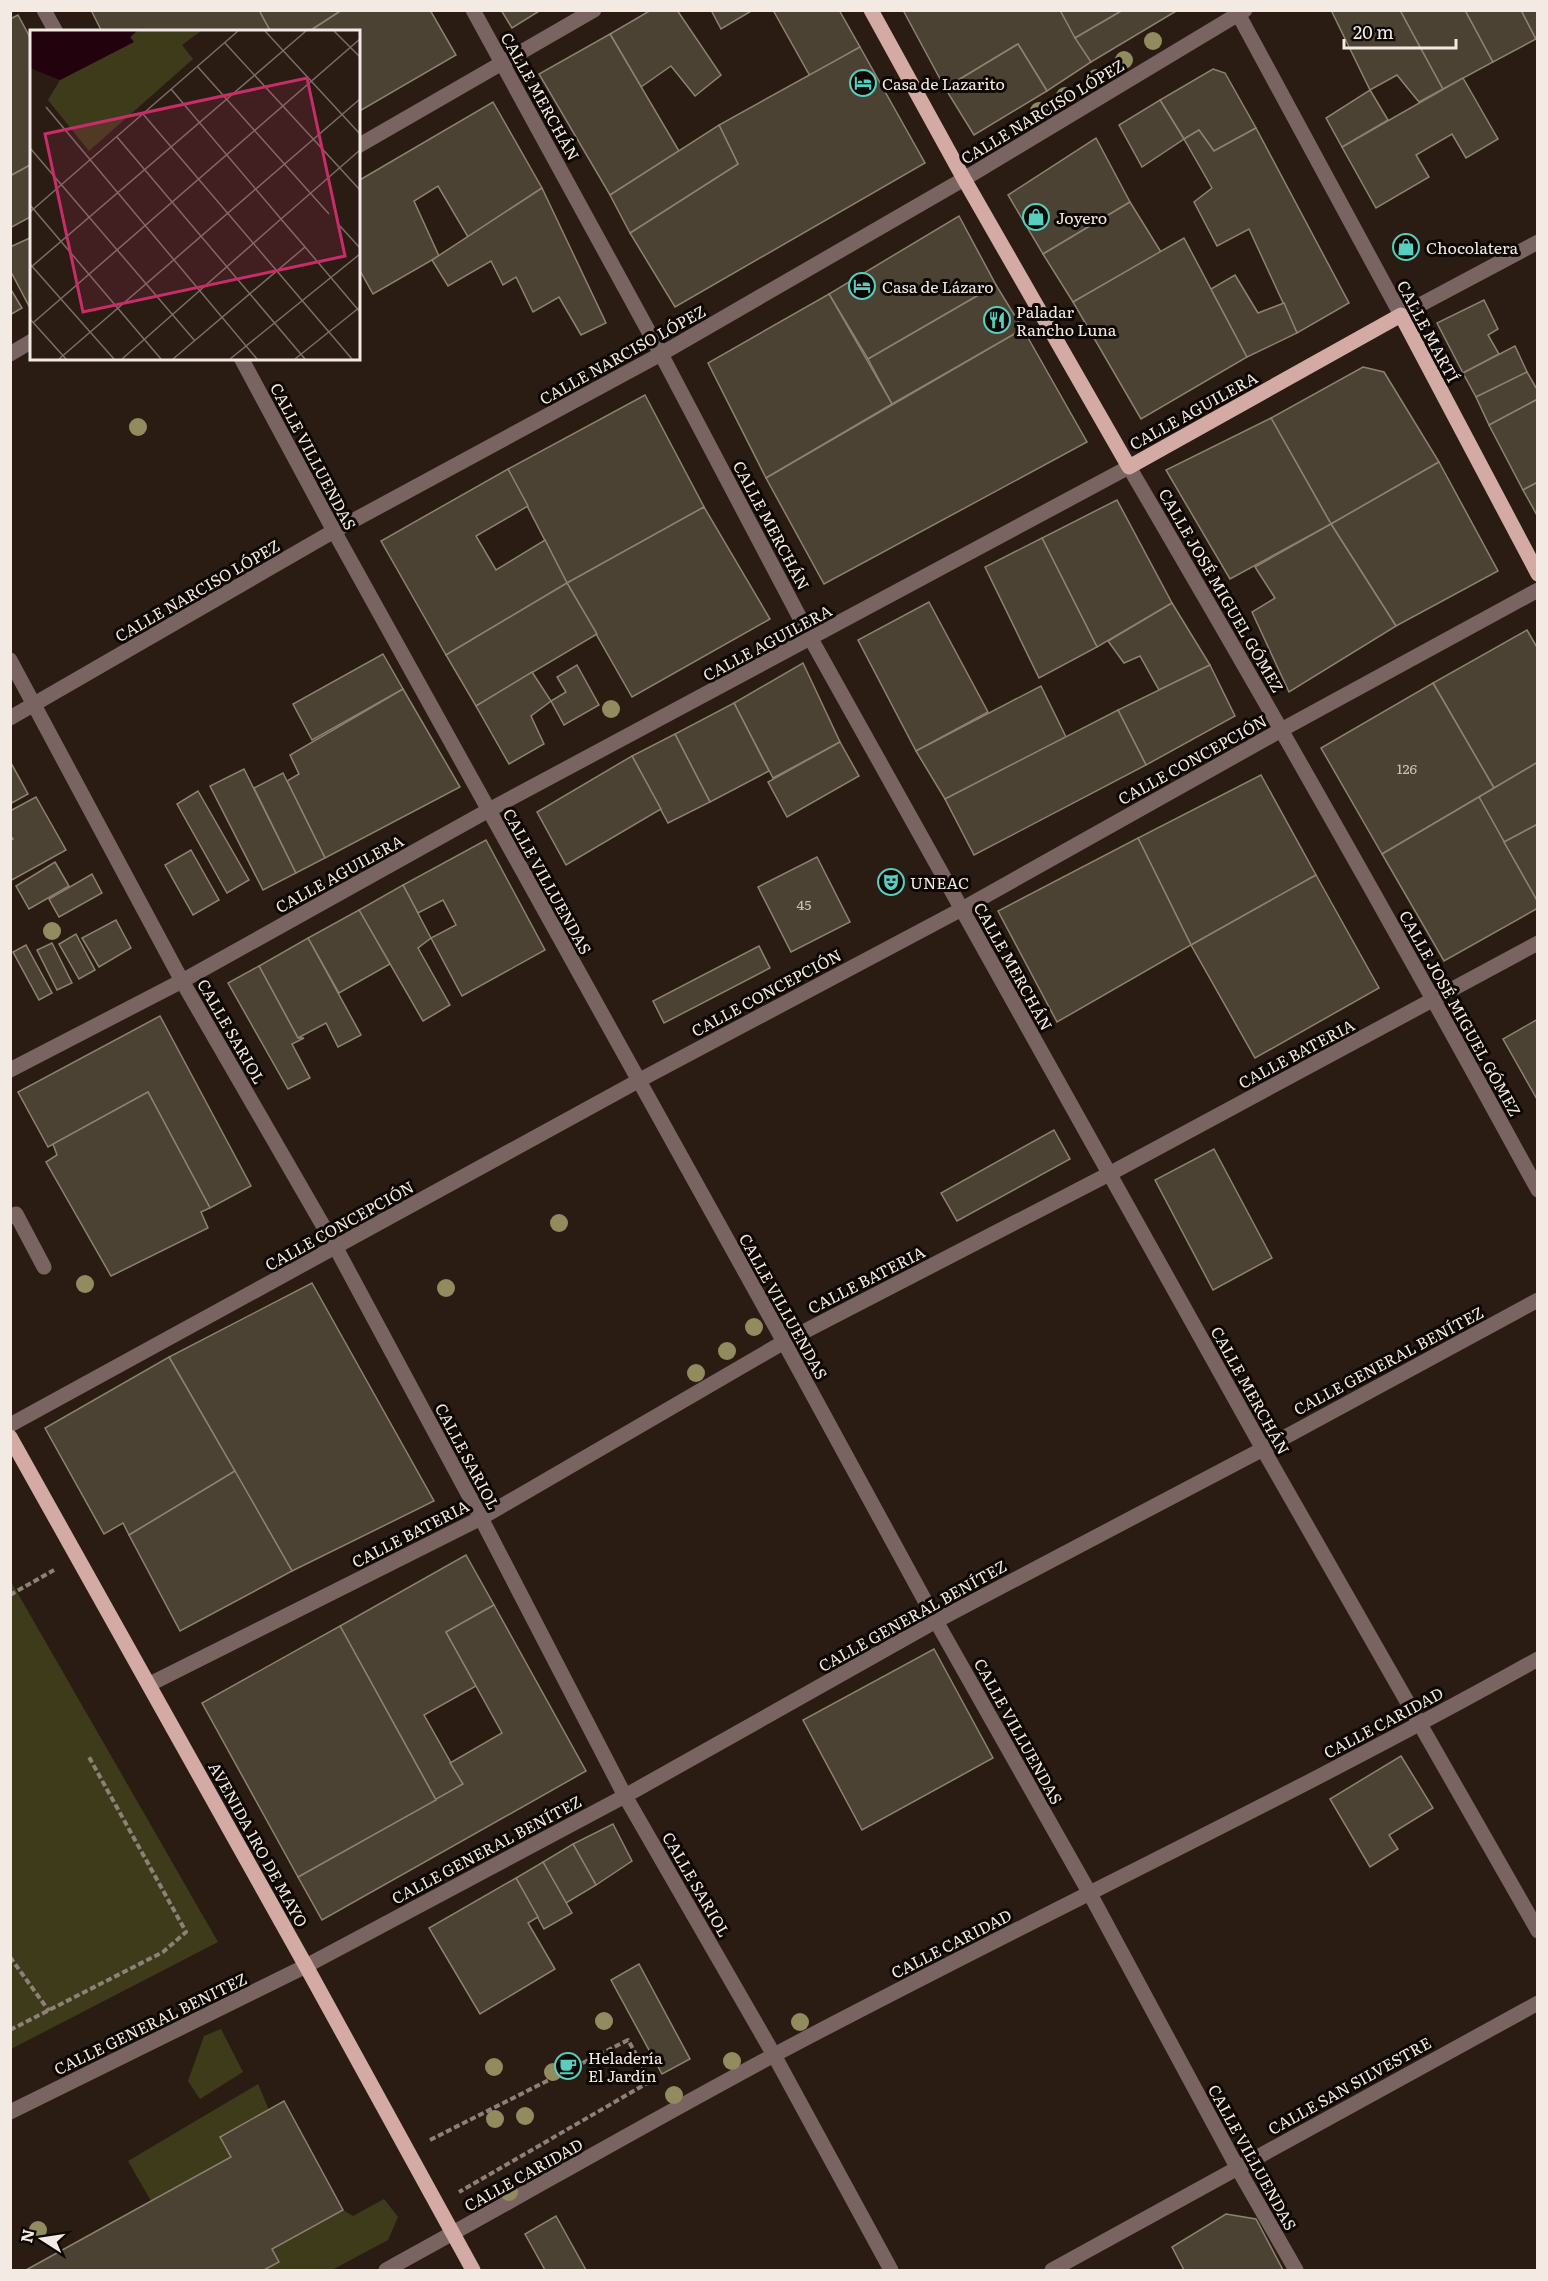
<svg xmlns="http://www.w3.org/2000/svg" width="1548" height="2281" viewBox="0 0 1548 2281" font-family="Literata,serif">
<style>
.green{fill:#3e3b1a}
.building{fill:#4b4233;stroke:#8d8271;stroke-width:1.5}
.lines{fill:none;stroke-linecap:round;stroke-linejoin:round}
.path{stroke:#8c8079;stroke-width:4;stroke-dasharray:6 3;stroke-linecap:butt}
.minor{stroke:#796462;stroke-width:15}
.major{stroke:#d4aaa4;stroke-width:15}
.tree{fill:#928b60}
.labels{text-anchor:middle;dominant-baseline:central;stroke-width:6;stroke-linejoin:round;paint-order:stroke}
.number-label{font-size:14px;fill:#cac0b8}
.poi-label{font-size:16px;fill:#f4eae4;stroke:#0e0805;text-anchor:start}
.street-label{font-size:16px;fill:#f4eae4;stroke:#0e0805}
.inset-road{fill:none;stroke:#7b6e67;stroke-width:1.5}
.view{fill:#c72d69;fill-opacity:0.15;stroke:#c72d69;stroke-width:3}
.inset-edge{fill:none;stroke:#f4eae4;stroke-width:3}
</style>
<rect width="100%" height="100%" fill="#2a1c13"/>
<g class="green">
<path d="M10 1580 218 1942 11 2049H10Z"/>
<path d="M221 2029 243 2072 200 2099 188 2081 204 2036Z"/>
<path d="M258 2084 269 2110 220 2137 231 2157 151 2201 128 2161Z"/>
<path d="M384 2199 398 2217 388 2240 332 2270H264L278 2262 272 2249 343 2210 353 2216Z"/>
</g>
<g class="building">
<path d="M91 10H259L271 32H102Z"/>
<path d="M259 10H342L308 32H271Z"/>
<path d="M342 10H430L456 55 358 112V32H308Z"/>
<path d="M501 10H541L512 28Z"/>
<path d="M651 10H677L721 75 695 96 671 66 641 87 610 34Z"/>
<path d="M711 10H753L721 29Z"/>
<path d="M773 10H839L860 47 810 76Z"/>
<path d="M903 10H1060L1091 62 1047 91 1018 44 945 88Z"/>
<path d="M1060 10H1123L1075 38Z"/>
<path d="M1123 10H1178L1091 62 1075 38Z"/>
<path d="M1331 10H1400L1443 89 1419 102 1397 75 1370 90Z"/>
<path d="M1400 10H1465L1493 62 1443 89Z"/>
<path d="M1465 10H1521L1536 39 1493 62Z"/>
<path d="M1521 10H1538V38L1536 39Z"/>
<path d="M18 15 32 41V164L10 176V19Z"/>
<path d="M610 34 679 151 610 195 539 74Z"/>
<path d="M1018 44 1047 91 974 135 945 88Z"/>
<path d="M860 47 925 163 675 307 630 233 738 164 719 125Z"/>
<path d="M1213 69 1225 73 1256 128 1214 151 1199 130 1184 139 1160 100Z"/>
<path d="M1463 78 1498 139 1466 158 1452 134 1416 155 1429 177 1376 208 1342 147Z"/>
<path d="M1370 90 1388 120 1342 147 1326 118Z"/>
<path d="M1160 100 1184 139 1142 167 1119 125Z"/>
<path d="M493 102 542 188 468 237 438 186 414 201 439 256 373 294 358 267V181Z"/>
<path d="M719 125 738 164 630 233 610 195Z"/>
<path d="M1256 128 1349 303 1297 333 1249 229 1217 246 1194 202 1212 188 1184 139 1199 130 1214 151Z"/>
<path d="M1096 138 1130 202 1043 254 1008 195Z"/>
<path d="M32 164V216L10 228V176Z"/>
<path d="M542 188 606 323 581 335 559 297 533 312 516 277 503 285 491 261 448 286 432 260Z"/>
<path d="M1130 202 1161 252 1073 302 1043 254Z"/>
<path d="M959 216 996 285 868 359 829 294Z"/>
<path d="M32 237V308H30L10 270V247Z"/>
<path d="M1184 238 1247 357 1141 419 1073 302Z"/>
<path d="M1235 275 1258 313 1284 303 1297 333 1247 357 1211 289Z"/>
<path d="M996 285 1023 329 892 404 868 359Z"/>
<path d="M10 288 22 308 10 315Z"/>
<path d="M829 294 892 404 766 478 708 363Z"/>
<path d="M1484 300 1498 329 1488 335 1499 354 1463 373 1437 323Z"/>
<path d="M1023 329 1087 442 824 584 766 478Z"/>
<path d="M1515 346 1527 372 1476 397 1463 373Z"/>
<path d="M1363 367 1384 372 1439 462 1331 524 1271 418Z"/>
<path d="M1527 372 1538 391V399L1489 425 1476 397Z"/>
<path d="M645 395 704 507 567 583 508 469Z"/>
<path d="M1538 399V482L1523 490 1489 425Z"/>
<path d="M1271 418 1331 524 1230 579 1166 470Z"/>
<path d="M1439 462 1498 571 1396 626 1331 524Z"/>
<path d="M508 469 528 506 476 536 496 570 545 540 567 583 446 655 381 541Z"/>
<path d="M1538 482V517L1523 490Z"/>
<path d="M1117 500 1172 603 1097 647 1042 538Z"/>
<path d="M704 507 770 619 632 697 567 583Z"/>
<path d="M1331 524 1396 626 1289 692 1252 612 1275 598 1255 567Z"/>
<path d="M1042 538 1097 647 1039 678 985 567Z"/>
<path d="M567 583 597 634 476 706 446 655Z"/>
<path d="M929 602 988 712 916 751 858 640Z"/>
<path d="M1172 603 1210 665 1159 690 1140 656 1124 663 1108 641Z"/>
<path d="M1527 630 1538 649V762L1494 788 1433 683Z"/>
<path d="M383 654 403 689 312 740 293 704Z"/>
<path d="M803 663 840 742 773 778 734 703Z"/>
<path d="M577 665 599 705 564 725 551 701 566 692 557 677Z"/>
<path d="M1210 665 1235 716 1146 765 1118 710Z"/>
<path d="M532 672 551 701 531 716 544 744 509 764 476 706Z"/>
<path d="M1433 683 1494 788 1382 854 1321 748Z"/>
<path d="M1041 686 1066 737 945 799 916 751Z"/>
<path d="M403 689 460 787 325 858 287 781 299 774 290 755Z"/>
<path d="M734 703 769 771 710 802 675 734Z"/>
<path d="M1118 710 1146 765 974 855 945 799Z"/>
<path d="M675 734 710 802 668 823 632 756Z"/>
<path d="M840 742 859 776 787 817 768 782Z"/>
<path d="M632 756 661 809 566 865 537 812Z"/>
<path d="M10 761 28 794 10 804Z"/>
<path d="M1538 762V824L1504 842 1479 797Z"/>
<path d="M244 769 296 873 263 890 210 786Z"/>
<path d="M283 773 325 858 296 873 254 788Z"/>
<path d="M1261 775 1316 875 1191 945 1138 838Z"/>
<path d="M198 791 249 880 227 893 177 804Z"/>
<path d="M36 797 66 850 10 881V841L13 839 10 835V811Z"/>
<path d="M1479 797 1538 902V908L1444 961 1382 854Z"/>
<path d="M1538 824V902L1504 842Z"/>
<path d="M1138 838 1191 945 1057 1022 998 911Z"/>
<path d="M486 840 545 950 462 996 431 938 456 925 443 900 418 913 403 885Z"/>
<path d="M191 850 219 900 193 915 165 865Z"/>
<path d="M817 857 850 922 791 952 758 887Z"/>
<path d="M55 862 69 886 29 909 16 886Z"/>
<path d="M92 874 102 893 59 917 49 899Z"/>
<path d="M1316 875 1379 988 1255 1058 1191 945Z"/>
<path d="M403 885 431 938 418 948 450 1005 423 1021 359 910Z"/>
<path d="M359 910 390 964 339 993 308 938Z"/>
<path d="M116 920 131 948 99 967 82 938Z"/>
<path d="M76 934 95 970 79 979 59 944Z"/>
<path d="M308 938 361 1035 338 1047 326 1023 298 1038 259 966Z"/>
<path d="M52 943 72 983 57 990 37 950Z"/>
<path d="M26 945 52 993 39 1000 13 952Z"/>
<path d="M759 946 770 968 664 1023 653 1001Z"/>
<path d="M259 966 298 1038H304L292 1044 310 1078 288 1089 228 983Z"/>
<path d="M160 1016 251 1186 210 1208 148 1092 48 1147 18 1092Z"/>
<path d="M1538 1019V1101L1503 1039Z"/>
<path d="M148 1092 210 1208 201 1212 208 1228 111 1276 46 1162 57 1155 53 1144Z"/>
<path d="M1054 1130 1070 1159 957 1221 941 1193Z"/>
<path d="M1214 1149 1272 1258 1213 1290 1155 1180Z"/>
<path d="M312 1283 434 1501 292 1571 169 1357Z"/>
<path d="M169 1357 235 1471 129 1535 123 1523 104 1534 45 1428Z"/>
<path d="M235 1471 292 1571 180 1631 129 1535Z"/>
<path d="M466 1555 494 1605 446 1632 476 1686 424 1715 463 1784 436 1800 340 1626Z"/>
<path d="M494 1605 586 1771 322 1920 298 1877 463 1784 450 1763 502 1733 446 1632Z"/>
<path d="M340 1626 436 1800 298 1877 202 1703Z"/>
<path d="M934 1649 993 1758 862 1830 803 1720Z"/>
<path d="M1401 1756 1433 1808 1389 1835 1398 1849 1370 1867 1330 1799Z"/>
<path d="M613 1824 632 1861 596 1885 573 1844Z"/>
<path d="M573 1844 596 1885 566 1903 543 1862Z"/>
<path d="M543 1862 572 1913 544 1929 516 1878Z"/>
<path d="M516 1878 538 1917 528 1923 555 1969 480 2014 429 1928Z"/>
<path d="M639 1964 690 2059 662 2074 611 1980Z"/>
<path d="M284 2101 343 2210 272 2249 279 2262 264 2270H26L231 2157 220 2137Z"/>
<path d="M1226 2214 1256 2219 1283 2270H1184L1172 2247Z"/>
<path d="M556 2216 586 2270H545L525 2234Z"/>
</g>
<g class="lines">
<g class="path">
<path d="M10 1595 54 1570"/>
<path d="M10 1957 49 2011"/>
<path d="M10 2030 163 1952 186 1932 89 1757"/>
<path d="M430 2140 628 2040 651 2081 459 2192"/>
</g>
<g class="minor">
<path d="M44 10 56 32"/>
<path d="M473 10 661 354 811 639 1263 1449 1538 1931"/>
<path d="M1236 10 1401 315 1538 242"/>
<path d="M358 146 594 10"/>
<path d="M10 354 32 341"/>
<path d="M241 358 334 531 784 1342 936 1621 1089 1892 1237 2167 1296 2270"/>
<path d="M10 660 182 981 336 1248 481 1518 625 1796 774 2055 891 2270"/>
<path d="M10 718 334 531 661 354 964 179 1245 10"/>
<path d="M10 1070 182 981 489 810 1129 467C1269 706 1405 946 1538 1190"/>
<path d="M10 1217 16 1214 44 1267"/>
<path d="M10 1425 638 1081 962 909 1283 729 1538 590"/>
<path d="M150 1684 481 1518 784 1342 1111 1173 1538 943"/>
<path d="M10 2112 306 1966 625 1796 936 1621 1263 1449 1538 1300"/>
<path d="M386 2270C516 2199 645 2124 776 2054 1028 1920 1288 1799 1538 1659"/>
<path d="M1052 2270 1538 2003"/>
</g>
<g class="major">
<path d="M871 10 964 179 1129 467 1401 315 1538 574"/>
<path d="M10 1437 306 1966 473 2270"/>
</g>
</g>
<g class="tree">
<circle cx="1153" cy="41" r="9"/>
<circle cx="1124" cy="60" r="9"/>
<circle cx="1096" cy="78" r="9"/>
<circle cx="1065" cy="96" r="9"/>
<circle cx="1039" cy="111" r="9"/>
<circle cx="138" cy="427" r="9"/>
<circle cx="611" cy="709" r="9"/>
<circle cx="52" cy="931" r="9"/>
<circle cx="559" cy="1223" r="9"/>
<circle cx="85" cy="1284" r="9"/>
<circle cx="446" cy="1288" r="9"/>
<circle cx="754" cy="1327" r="9"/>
<circle cx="727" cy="1351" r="9"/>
<circle cx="696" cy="1373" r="9"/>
<circle cx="604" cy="2021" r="9"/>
<circle cx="800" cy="2022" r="9"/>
<circle cx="732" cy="2061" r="9"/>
<circle cx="494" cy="2067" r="9"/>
<circle cx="553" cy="2072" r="9"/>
<circle cx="674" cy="2095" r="9"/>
<circle cx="525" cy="2116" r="9"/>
<circle cx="495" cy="2119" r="9"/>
<circle cx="509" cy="2192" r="9"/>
<circle cx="38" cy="2230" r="9"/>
</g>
<defs>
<symbol id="hotel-ring" viewBox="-11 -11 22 22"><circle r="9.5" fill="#0e0805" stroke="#58cebf" stroke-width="1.5"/><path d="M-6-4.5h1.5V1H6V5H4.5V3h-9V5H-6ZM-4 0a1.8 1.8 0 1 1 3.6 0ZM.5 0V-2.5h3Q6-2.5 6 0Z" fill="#58cebf"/></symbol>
<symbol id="shop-ring" viewBox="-11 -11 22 22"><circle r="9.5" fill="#0e0805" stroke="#58cebf" stroke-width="1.5"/><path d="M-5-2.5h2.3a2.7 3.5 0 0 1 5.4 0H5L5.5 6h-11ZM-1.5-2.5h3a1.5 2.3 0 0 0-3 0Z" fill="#58cebf"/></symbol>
<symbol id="restaurant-ring" viewBox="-11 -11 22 22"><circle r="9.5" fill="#0e0805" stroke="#58cebf" stroke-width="1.5"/><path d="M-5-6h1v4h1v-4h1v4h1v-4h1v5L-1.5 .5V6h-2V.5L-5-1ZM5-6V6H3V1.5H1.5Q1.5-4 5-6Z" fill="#58cebf"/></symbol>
<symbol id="theatre-ring" viewBox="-11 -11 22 22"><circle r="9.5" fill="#0e0805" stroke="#58cebf" stroke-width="1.5"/><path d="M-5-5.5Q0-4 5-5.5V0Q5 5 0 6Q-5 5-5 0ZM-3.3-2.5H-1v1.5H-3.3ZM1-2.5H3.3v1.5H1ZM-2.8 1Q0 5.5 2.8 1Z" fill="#58cebf"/></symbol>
<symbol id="cafe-ring" viewBox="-11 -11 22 22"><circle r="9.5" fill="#0e0805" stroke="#58cebf" stroke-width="1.5"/><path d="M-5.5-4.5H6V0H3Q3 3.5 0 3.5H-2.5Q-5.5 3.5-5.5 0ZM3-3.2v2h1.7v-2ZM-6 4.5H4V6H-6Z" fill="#58cebf"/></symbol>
</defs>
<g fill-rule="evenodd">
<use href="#hotel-ring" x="848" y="68" width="30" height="30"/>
<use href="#shop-ring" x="1021" y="202" width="30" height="30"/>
<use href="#shop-ring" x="1391" y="232" width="30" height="30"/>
<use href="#hotel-ring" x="847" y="271" width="30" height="30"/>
<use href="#restaurant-ring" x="982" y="305" width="30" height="30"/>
<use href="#theatre-ring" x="876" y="867" width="30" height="30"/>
<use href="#cafe-ring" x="553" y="2051" width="30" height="30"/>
</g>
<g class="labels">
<g class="number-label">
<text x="1407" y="768">126</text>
<text x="804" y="904">45</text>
</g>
<g class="poi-label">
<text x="882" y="83">Casa de Lazarito</text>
<text x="1056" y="217">Joyero</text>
<text x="1426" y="247">Chocolatera</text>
<text x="882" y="286">Casa de Lázaro</text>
<text x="1016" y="311">Paladar<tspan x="1016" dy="18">Rancho Luna</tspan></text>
<text x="910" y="882">UNEAC</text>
<text x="588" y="2057">Heladería<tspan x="588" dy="18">El Jardín</tspan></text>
</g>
<g class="street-label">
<text transform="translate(541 96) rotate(61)">CALLE MERCHÁN</text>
<text transform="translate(1042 111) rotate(-31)">CALLE NARCISO LÓPEZ</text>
<text transform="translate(1429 331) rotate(62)">CALLE MARTÍ</text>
<text transform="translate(622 354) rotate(-29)">CALLE NARCISO LÓPEZ</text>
<text transform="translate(1193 410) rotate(-29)">CALLE AGUILERA</text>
<text transform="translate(314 456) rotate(62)">CALLE VILLUENDAS</text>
<text transform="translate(772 525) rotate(62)">CALLE MERCHÁN</text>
<text transform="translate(197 590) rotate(-30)">CALLE NARCISO LÓPEZ</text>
<text transform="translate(1222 590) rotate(60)">CALLE JOSÉ MIGUEL GÓMEZ</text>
<text transform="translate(767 642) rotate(-28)">CALLE AGUILERA</text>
<text transform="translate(1192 759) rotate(-29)">CALLE CONCEPCIÓN</text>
<text transform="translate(339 873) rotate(-29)">CALLE AGUILERA</text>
<text transform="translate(548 881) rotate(61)">CALLE VILLUENDAS</text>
<text transform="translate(1014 966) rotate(61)">CALLE MERCHÁN</text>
<text transform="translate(766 992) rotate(-28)">CALLE CONCEPCIÓN</text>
<text transform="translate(1461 1013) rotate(61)">CALLE JOSÉ MIGUEL GÓMEZ</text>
<text transform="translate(232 1031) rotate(60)">CALLE SARIOL</text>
<text transform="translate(1296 1053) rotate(-28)">CALLE BATERIA</text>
<text transform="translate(339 1225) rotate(-29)">CALLE CONCEPCIÓN</text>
<text transform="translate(866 1279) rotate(-27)">CALLE BATERIA</text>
<text transform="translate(784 1306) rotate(61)">CALLE VILLUENDAS</text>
<text transform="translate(1388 1360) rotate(-28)">CALLE GENERAL BENÍTEZ</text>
<text transform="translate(1251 1390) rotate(61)">CALLE MERCHÁN</text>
<text transform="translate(468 1456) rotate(62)">CALLE SARIOL</text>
<text transform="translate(410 1533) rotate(-27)">CALLE BATERIA</text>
<text transform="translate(912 1615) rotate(-29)">CALLE GENERAL BENÍTEZ</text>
<text transform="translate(1383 1722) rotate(-28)">CALLE CARIDAD</text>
<text transform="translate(1019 1731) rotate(61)">CALLE VILLUENDAS</text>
<text transform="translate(259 1844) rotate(61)">AVENIDA 1RO DE MAYO</text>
<text transform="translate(486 1849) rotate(-28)">CALLE GENERAL BENÍTEZ</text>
<text transform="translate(697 1884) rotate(60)">CALLE SARIOL</text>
<text transform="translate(951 1943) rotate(-27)">CALLE CARIDAD</text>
<text transform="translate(150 2023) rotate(-26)">CALLE GENERAL BENITEZ</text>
<text transform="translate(1349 2085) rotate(-29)">CALLE SAN SILVESTRE</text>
<text transform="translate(1253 2157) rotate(61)">CALLE VILLUENDAS</text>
<text transform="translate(523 2174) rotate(-29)">CALLE CARIDAD</text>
</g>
</g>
<g transform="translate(30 30)">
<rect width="330" height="330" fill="#2a1c13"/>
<path d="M107 1H171L152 15 163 29 59 121 18 70 30 50 103 12 100 7Z" fill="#3e3b1a"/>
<path d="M0 1H107L100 7 104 12 30 50 0 38Z" fill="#21020d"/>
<path class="inset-road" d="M235 1 330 104M304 1 330 27M195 13 330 160M167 36 299 184M16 77 227 329M113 84 322 329M87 107 275 329M0 118 165 311M0 175 131 329M0 182 208 1M310 196 330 218M275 217 330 282M0 234 84 329M0 238 276 1M0 289 36 329M4 292 330 9M29 329 330 69M92 329 251 189 141 59M143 329 275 217 251 189 330 120M200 329 330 224M265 329 330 277"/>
<path class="view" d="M277 48 315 226 53 282 15 104Z"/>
<rect width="330" height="330" class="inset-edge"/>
</g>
<rect width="1548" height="2281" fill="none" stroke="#f4eae4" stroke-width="24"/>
<g transform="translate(42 2239) rotate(282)" stroke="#0e0805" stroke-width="4.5" paint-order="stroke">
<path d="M0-4.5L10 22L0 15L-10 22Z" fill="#f4eae4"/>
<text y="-9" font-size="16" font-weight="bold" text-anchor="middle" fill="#f4eae4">N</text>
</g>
<path d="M1344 39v9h112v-9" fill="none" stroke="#f4eae4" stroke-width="3"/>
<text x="1353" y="39" font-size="18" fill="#f4eae4" stroke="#0e0805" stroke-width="4.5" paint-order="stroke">20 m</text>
</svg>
